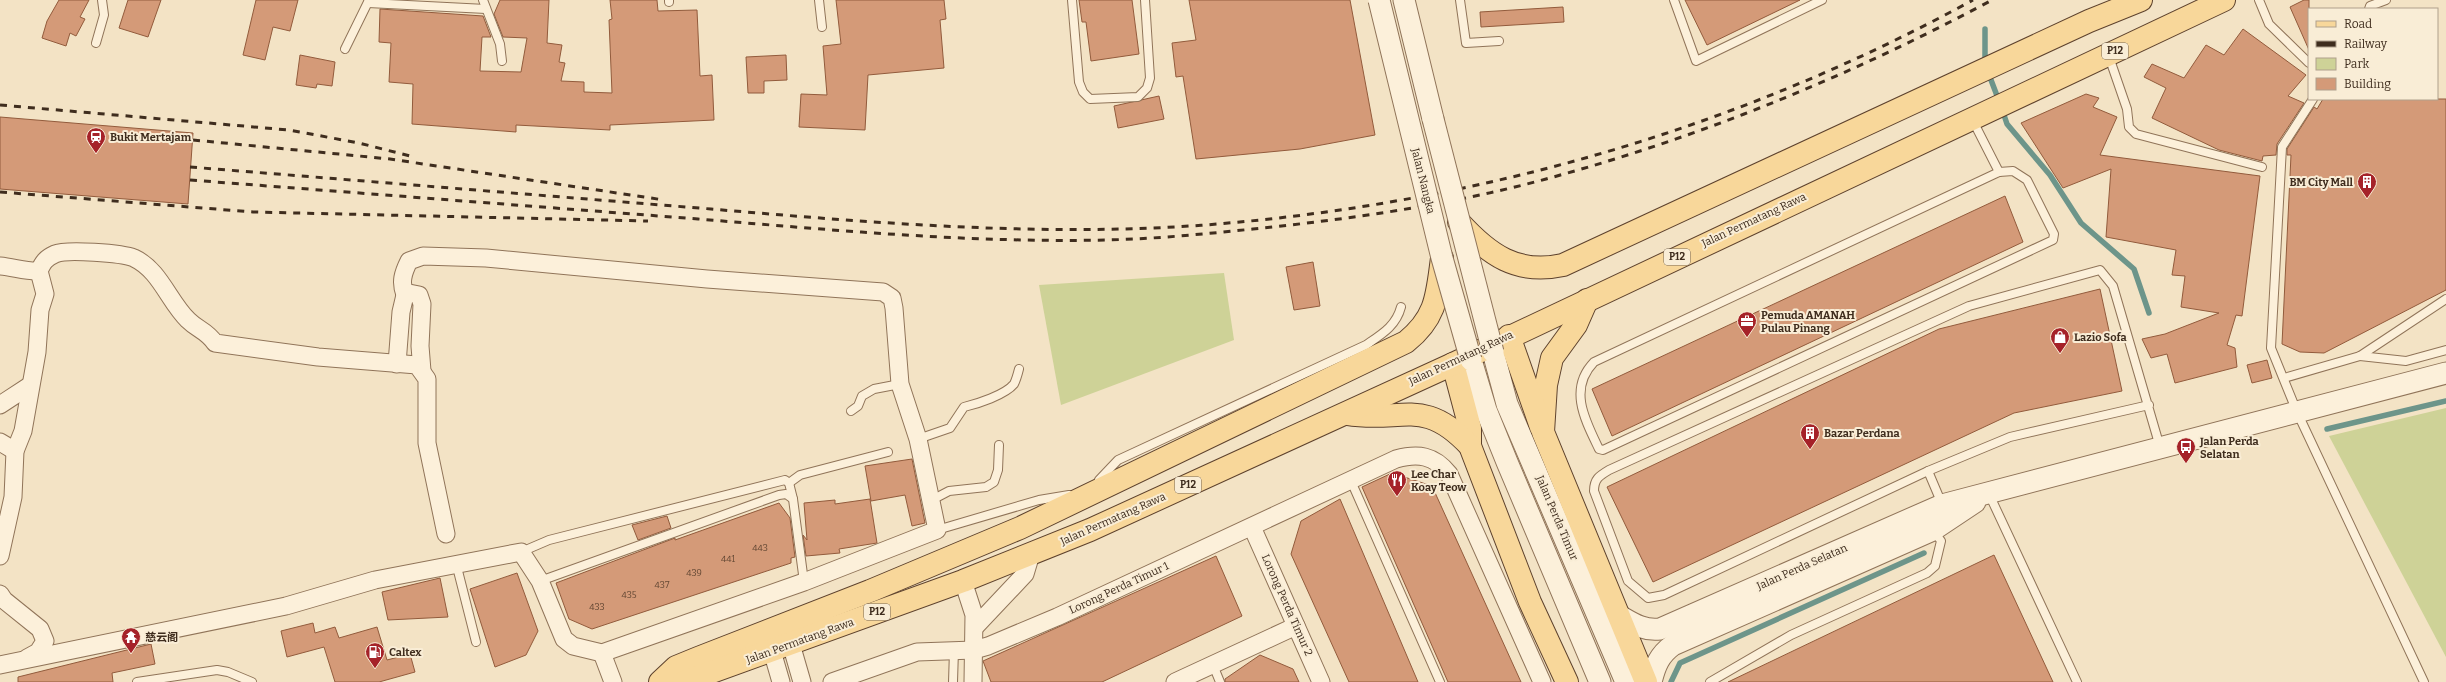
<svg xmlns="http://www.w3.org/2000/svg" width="2446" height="682" viewBox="0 0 2446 682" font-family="Bitter,'Noto Sans SC',serif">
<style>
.green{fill:#ced297}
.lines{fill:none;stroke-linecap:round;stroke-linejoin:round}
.stream{stroke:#6d958a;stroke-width:5.5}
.building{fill:#d49a78;stroke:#925b3c}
.service-casing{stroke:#907459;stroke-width:10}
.minor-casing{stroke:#907459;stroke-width:19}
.tertiary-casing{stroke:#907459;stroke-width:23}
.primary-casing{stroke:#5e422d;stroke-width:24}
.service{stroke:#fcf0da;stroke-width:8}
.minor{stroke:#fcf0da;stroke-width:17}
.tertiary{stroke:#fcf0da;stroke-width:21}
.primary{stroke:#f8d79a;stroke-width:22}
.rail{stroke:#3f2d1e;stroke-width:3;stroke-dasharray:7 7;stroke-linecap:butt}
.tertiary-bridge-casing{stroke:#907459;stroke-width:23;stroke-linecap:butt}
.tertiary-bridge{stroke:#fcf0da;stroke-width:21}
.labels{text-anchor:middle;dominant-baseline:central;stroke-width:4;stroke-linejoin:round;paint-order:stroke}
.number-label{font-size:9px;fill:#644834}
.shield{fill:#f9edd6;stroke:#776755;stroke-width:1}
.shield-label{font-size:10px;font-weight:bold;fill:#3f2d1e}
.poi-label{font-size:11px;font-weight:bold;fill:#3f2d1e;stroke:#f9edd6;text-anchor:start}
.street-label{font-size:11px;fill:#3f2d1e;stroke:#f9edd6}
</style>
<rect width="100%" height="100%" fill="#f3e3c5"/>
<g class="green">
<path d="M1224 273 1234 340 1061 405 1039 285Z"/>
<path d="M2446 408V657L2329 436Z"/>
</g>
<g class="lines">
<g class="stream">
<path d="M1985 64V29"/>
<path d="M1988 72 1999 101"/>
<path d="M2002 109 2007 124 2050 175 2081 223 2134 269 2149 313"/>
<path d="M2327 429 2446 401"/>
<path d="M1671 682 1680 663 1924 553"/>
</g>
</g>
<g class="building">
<path d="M59 0H89L80 17 85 19 76 36 70 33 66 46 42 38 47 21Z"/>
<path d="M128 0H161L148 37 119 28Z"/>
<path d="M256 0H298L290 31 273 27 265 60 243 55Z"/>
<path d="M500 0H549L547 43 562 45 559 62 565 63 561 81 584 82V92L612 93 609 20 612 19 610 0H657L658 11 697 10 700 76 712 75 714 120 610 125V130L516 125V132L412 124 413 84 389 82 391 43 379 42 380 9 483 16 491 37H482L480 71 521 72 527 38 503 37 494 14Z"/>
<path d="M836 0H944L946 19 940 20 944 68 868 75 865 130 799 127 801 94 827 95 823 46 841 44Z"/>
<path d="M1079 0H1132L1139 54 1091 61 1086 22H1082Z"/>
<path d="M1189 0H1350L1375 135 1300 149 1196 159 1183 76 1176 77 1172 43 1196 40Z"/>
<path d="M1685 0H1800L1707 45Z"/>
<path d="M2304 0H2309V50L2290 7Z"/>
<path d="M1563 7 1564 22 1481 27 1480 12Z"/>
<path d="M2243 29 2306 75 2288 96 2304 103 2277 144 2276 155 2263 156 2262 161 2219 150 2152 118 2166 88 2144 77 2152 64 2184 78 2206 45 2224 55Z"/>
<path d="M300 55 335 62 332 86 317 84 316 88 296 85Z"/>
<path d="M786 55 787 80 764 81V93H748L746 57Z"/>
<path d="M2086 94 2099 98 2093 107 2117 117 2100 155 2260 176 2242 316 2236 315 2227 345 2235 348 2237 367 2175 383 2167 354 2151 358 2142 339 2165 334 2219 313 2181 307 2185 276 2172 275 2176 250 2106 237 2111 169 2063 188 2021 123Z"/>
<path d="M1159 96 1164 119 1118 128 1114 106Z"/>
<path d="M2323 99H2446V290L2324 353 2300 352 2282 344 2291 155H2287V149L2314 107 2317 109Z"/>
<path d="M0 117 193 133 188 204 0 189Z"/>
<path d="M2005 196 2023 242 1612 436 1592 389Z"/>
<path d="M1313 262 1320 306 1294 310 1286 267Z"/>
<path d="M2100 289 2122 391 2014 413 1653 582 1607 487 1939 329Z"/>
<path d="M2267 360 2272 378 2252 383 2247 365Z"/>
<path d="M912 459 925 523 912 526 905 495 871 501 865 466Z"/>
<path d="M1392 473 1432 486 1521 682H1448L1362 487Z"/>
<path d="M870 499 877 543 839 549 840 553 806 556 803 535 807 540 804 503 835 500V504Z"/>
<path d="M1340 499 1418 682H1349L1291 554 1301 521Z"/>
<path d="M779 503 790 518 795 557 791 558V563L592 629 569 619 556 583 675 538V540Z"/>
<path d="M667 516 671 528 638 540 632 525Z"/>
<path d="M1994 555 2053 682H1728Z"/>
<path d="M1216 556 1242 616 1102 682H991L983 661Z"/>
<path d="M517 573 538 631 526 655 495 667 470 589Z"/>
<path d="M440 578 448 617 388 620 382 592Z"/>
<path d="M313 623 315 633 335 627 339 638 377 627 387 660 410 654 415 672 379 682H335L324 647 287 657 281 631Z"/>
<path d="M151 644 155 664 112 673 113 682H18V677Z"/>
<path d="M1260 655 1293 669 1299 682H1225V679Z"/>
</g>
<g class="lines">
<defs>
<g id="service">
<path d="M483 0 500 44 502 61"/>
<path d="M819 0 822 27"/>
<path d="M1072 0 1079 82 1083 92 1090 99 1138 97 1147 88 1150 78 1145 0"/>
<path d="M1460 0 1466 43 1499 41"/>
<path d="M1674 0 1696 61 1822 0"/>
<path d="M2259 0 2269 24 2309 63"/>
<path d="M669 2V0"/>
<path d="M368 3 486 9"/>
<path d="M2369 9 2370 6 2386 0"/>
<path d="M96 43 104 15 102 0"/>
<path d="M345 49 369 0"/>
<path d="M2108 54 2127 109 2129 127 2136 134 2262 167"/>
<path d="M2313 99 2282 147 2271 348 2297 412 2424 682"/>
<path d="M1972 119 1999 172"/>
<path d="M2013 171 2027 180 2054 234 2053 240 1603 450 1599 449C1585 420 1568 389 1594 362L1999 172Z"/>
<path d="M2360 356 2406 361 2446 350"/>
<path d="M2284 378 2360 356 2446 299"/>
<path d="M2149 405 2010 437 1928 471 1664 595 1648 598 1628 581 1594 491C1594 479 1599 476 1609 470L1969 306 2100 270 2113 286 2160 447"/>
<path d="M851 411 858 406 862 396 874 389 900 384"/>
<path d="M918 439 950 428 964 407C977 404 1005 395 1014 384 1016 380 1018 373 1019 369"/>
<path d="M1928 471 1942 504"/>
<path d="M1099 480 1118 460 1366 345C1382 334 1396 326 1401 307"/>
<path d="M1351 481 1440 682"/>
<path d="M789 483 800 475 888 452"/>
<path d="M1989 494 2077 682"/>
<path d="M930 501 949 491 986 487 994 482 998 470 999 445"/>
<path d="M937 530 1039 500 1069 495"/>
<path d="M521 552 549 540 785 480 789 483 793 499"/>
<path d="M456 563 476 642"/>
<path d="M540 581 779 495 786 494 793 499 804 582"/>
<path d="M1213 665 1220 682"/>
<path d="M137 682 217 670 228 672 252 682"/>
<path d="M953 682 954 650"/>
<path d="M1710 682 1791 635 1927 573 1935 566 1941 541 1933 530"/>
</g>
<g id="minor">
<path d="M0 266C13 267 27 272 39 271"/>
<path d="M397 364 401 312 405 295 409 293 419 295 422 304 420 346 422 371"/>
<path d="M0 405 29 386"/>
<path d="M0 442 15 451"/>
<path d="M1252 527 1321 682"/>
<path d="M0 556 13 497 15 451 23 431 37 352 40 310 45 294 39 271C43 262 46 258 55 254 66 249 122 253 134 258 160 270 169 302 188 320 198 330 206 330 215 343L318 357 417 365 427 379V443L446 534"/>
<path d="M963 581 974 615 973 682"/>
<path d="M0 594 4 600 40 629 45 641 38 652 27 658"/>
<path d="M975 627 1025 574 1031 554"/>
<path d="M791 644 802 682"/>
<path d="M772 651 781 682"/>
<path d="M602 653 613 682"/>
<path d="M0 665 286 606 375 580 521 552 540 581 564 639 573 646 602 653 804 582 937 530 918 439 900 384 894 308 892 298 883 292 707 279 486 258 423 256 409 261C403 273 400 282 405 295"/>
<path d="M832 682 917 652 974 650 988 646 1057 617 1396 459C1418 453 1434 455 1449 474L1542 682"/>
<path d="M1175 682 1296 626"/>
</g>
<g id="tertiary">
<path d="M1404 0 1433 119"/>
<path d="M1493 352 1507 404 1626 682"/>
<path d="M1471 360 1486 410 1507 462 1600 682"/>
<path d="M1618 615C1632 623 1643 631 1660 629L1942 505 2446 373"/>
<path d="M1651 682C1655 666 1659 655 1673 645L1933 530 1975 502"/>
</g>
<g id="primary">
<path d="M1459 222C1489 255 1517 275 1563 265L2089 21 2141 0"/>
<path d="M1587 300 1576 325 1552 358 1546 385 1543 432 1646 682"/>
<path d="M1509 336 1541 427"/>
<path d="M1453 364 1470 428V446"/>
<path d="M1347 414C1403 423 1423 396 1470 446L1530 602 1567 682"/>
<path d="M660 682 676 667 698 658 870 591 1020 528 1406 342C1437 317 1437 295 1442 258"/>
<path d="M684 682 963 581 1090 530 1453 364 2224 0"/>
</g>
</defs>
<use href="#service" class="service-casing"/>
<use href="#minor" class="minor-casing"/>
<use href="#tertiary" class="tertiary-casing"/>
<use href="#primary" class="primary-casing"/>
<use href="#service" class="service"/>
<use href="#minor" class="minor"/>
<use href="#tertiary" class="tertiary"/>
<use href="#primary" class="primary"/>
<g class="rail">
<path d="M0 105 289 130 359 143 414 157"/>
<path d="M193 140 390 159 664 200"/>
<path d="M190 167C364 181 537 195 711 209 875 223 1041 237 1205 225 1476 204 1735 130 1973 0"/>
<path d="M190 180C359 193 529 206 698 219 833 230 970 243 1105 240 1155 239 1204 234 1253 229 1351 219 1450 205 1546 179 1701 137 1850 76 1992 0"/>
<path d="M0 192 253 212 648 221"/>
</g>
<defs>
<g id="tertiary-bridge">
<path d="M1379 0 1442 258 1471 360"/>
<path d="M1433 119 1493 352"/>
</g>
</defs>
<use href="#tertiary-bridge" class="tertiary-bridge-casing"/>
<use href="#tertiary-bridge" class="tertiary-bridge"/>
</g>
<defs>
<symbol id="station-pin" viewBox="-11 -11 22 30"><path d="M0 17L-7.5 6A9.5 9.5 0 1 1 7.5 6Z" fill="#a52229" stroke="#f9edd6"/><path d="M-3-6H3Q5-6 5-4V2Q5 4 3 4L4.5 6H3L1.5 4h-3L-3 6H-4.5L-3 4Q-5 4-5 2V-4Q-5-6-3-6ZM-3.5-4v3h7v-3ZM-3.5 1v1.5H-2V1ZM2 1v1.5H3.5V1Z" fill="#fff"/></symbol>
<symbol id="building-pin" viewBox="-11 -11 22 30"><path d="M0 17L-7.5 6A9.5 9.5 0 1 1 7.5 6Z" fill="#a52229" stroke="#f9edd6"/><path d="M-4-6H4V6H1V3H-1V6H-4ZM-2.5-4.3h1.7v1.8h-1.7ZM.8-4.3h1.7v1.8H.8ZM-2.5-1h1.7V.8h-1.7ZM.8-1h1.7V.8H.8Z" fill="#fff"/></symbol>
<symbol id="office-pin" viewBox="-11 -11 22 30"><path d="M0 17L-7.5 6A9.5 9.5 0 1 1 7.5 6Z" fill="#a52229" stroke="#f9edd6"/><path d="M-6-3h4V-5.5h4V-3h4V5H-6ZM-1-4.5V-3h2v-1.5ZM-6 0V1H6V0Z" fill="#fff"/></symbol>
<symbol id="shop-pin" viewBox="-11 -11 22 30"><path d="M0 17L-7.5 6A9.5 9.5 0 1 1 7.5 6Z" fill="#a52229" stroke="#f9edd6"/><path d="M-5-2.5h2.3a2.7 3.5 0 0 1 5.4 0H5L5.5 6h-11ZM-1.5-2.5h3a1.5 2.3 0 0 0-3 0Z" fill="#fff"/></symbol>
<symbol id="bus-pin" viewBox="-11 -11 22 30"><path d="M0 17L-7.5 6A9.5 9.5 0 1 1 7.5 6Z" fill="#a52229" stroke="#f9edd6"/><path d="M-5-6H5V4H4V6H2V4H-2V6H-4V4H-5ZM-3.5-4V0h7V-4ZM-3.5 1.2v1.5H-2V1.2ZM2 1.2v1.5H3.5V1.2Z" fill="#fff"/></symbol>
<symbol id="restaurant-pin" viewBox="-11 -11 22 30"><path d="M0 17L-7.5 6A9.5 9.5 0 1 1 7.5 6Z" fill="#a52229" stroke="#f9edd6"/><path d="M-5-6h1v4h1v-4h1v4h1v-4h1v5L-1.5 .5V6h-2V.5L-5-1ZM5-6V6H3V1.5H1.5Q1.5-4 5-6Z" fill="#fff"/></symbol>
<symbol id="temple-pin" viewBox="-11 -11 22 30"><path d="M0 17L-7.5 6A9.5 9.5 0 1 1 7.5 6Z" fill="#a52229" stroke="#f9edd6"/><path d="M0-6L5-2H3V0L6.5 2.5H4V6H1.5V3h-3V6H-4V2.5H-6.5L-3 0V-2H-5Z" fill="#fff"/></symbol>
<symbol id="fuel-pin" viewBox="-11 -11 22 30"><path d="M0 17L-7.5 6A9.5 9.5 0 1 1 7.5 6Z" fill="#a52229" stroke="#f9edd6"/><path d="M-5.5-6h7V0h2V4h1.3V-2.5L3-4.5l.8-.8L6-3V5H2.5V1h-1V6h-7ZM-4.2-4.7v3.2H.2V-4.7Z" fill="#fff"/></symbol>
</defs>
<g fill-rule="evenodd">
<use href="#station-pin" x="85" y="126" width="22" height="30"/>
<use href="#building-pin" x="2356" y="171" width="22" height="30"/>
<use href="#office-pin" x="1736" y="310" width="22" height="30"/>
<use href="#shop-pin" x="2049" y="326" width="22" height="30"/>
<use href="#building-pin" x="1799" y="422" width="22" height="30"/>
<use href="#bus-pin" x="2175" y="436" width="22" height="30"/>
<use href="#restaurant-pin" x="1386" y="469" width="22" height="30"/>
<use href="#temple-pin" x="120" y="626" width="22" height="30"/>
<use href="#fuel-pin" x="364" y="641" width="22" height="30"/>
</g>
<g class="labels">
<g class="number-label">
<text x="760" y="548">443</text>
<text x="728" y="559">441</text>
<text x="694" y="573">439</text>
<text x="662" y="585">437</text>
<text x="629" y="595">435</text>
<text x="597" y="607">433</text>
</g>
<g class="shield">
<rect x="2102" y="43" width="26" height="16" rx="3"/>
<rect x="1664" y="249" width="26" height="16" rx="3"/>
<rect x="1175" y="477" width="26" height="16" rx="3"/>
<rect x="864" y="604" width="26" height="16" rx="3"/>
</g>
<g class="shield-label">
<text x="2115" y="51">P12</text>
<text x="1677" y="257">P12</text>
<text x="1188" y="485">P12</text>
<text x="877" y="612">P12</text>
</g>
<g class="poi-label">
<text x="110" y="137">Bukit Mertajam</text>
<text x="2353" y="182" text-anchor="end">BM City Mall</text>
<text x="1761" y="315">Pemuda AMANAH<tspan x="1761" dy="13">Pulau Pinang</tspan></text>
<text x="2074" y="337">Lazio Sofa</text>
<text x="1824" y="433">Bazar Perdana</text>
<text x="2200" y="441">Jalan Perda<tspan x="2200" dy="13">Selatan</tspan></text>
<text x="1411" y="474">Lee Char<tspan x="1411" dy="13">Koay Teow</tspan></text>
<text x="145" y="637">慈云阁</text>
<text x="389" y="652">Caltex</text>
</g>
<g class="street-label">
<text transform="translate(1423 181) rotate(76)">Jalan Nangka</text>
<text transform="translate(1754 220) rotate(-25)">Jalan Permatang Rawa</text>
<text transform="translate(1461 358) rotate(-25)">Jalan Permatang Rawa</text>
<text transform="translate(1557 518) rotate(67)">Jalan Perda Timur</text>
<text transform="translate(1113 519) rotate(-24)">Jalan Permatang Rawa</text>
<text transform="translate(1802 567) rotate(-24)">Jalan Perda Selatan</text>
<text transform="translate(1119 588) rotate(-25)">Lorong Perda Timur 1</text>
<text transform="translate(1287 605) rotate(66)">Lorong Perda Timur 2</text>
<text transform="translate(800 641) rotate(-20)">Jalan Permatang Rawa</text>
</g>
</g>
<rect x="2308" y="8" width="130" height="92" fill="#f9edd6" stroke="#afa08c"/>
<rect x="2316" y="21" width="20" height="6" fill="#f8d79a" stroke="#afa08c"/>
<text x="2344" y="28" font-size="12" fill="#3f2d1e">Road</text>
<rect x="2316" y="41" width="20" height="6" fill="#3f2d1e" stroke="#afa08c"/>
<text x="2344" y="48" font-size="12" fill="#3f2d1e">Railway</text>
<rect x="2316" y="58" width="20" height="12" fill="#ced297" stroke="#afa08c"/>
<text x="2344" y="68" font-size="12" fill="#3f2d1e">Park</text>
<rect x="2316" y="78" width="20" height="12" fill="#d49a78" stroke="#afa08c"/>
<text x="2344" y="88" font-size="12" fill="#3f2d1e">Building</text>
</svg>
